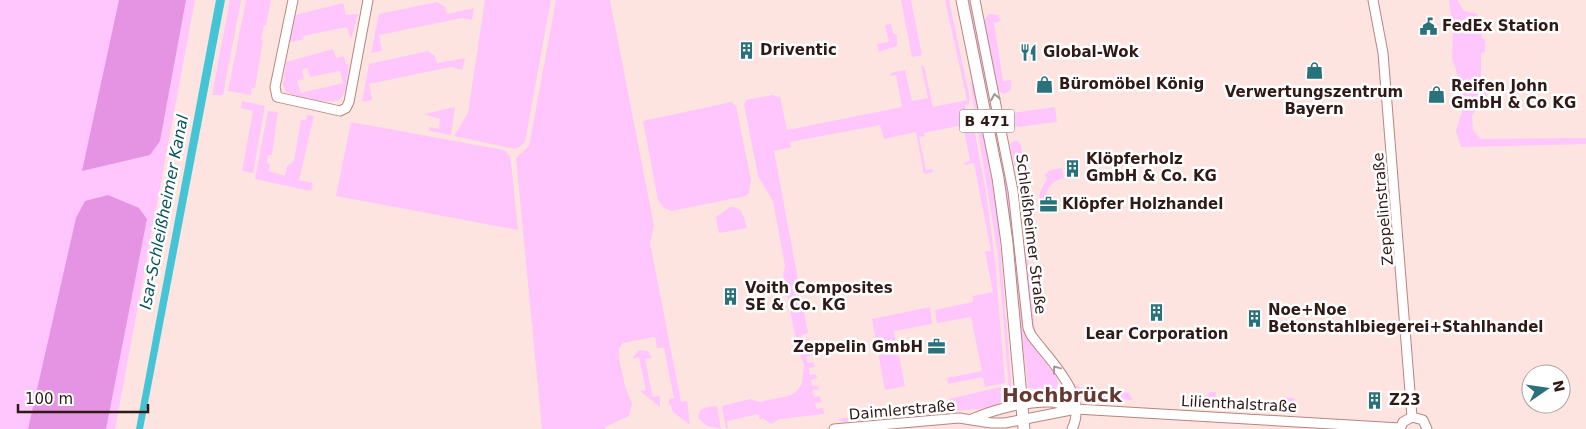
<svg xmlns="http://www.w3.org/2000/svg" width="1586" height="429" viewBox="0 0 1586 429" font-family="'DejaVu Sans',sans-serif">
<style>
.green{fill:#fec6fc;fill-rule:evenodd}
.forest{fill:#e594e3}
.water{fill:#45c4d5}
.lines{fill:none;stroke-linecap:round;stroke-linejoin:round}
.minor-casing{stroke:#bb847d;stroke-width:11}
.major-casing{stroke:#bb847d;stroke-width:13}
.minor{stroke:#fff;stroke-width:9}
.major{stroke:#fff;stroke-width:11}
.oneway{stroke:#a19897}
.labels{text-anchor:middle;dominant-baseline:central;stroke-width:5;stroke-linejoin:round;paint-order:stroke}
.shield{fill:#fff;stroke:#6d5f5d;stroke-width:1}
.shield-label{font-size:14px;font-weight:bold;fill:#2f1a17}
.poi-label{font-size:15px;font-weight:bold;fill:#2f1a17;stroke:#fff;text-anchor:start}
.street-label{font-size:15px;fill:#2f1a17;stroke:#fff}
.water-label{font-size:16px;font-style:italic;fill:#07545d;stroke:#fff}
.district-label{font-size:20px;font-weight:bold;fill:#673732;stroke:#fff}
</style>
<rect width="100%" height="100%" fill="#fde4e1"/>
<g class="green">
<path d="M0 0H195L115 429H0Z"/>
<path d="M230 0H241L223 95H212Z"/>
<path d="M246 0H271L266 25H264L261 39 263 40 255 88H252L251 95 228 91Z"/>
<path d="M485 0H551L525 142 521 146 515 149 454 136 468 113Z"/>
<path d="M556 0H610L654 226 650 243 681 402 687 401 690 425 673 412 671 405H669V399L674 398 664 348H657L655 337 623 343 619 348V358L625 386 632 404 629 416 605 427V429H542L516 158 529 146Z"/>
<path d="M901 0H911L922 55 912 57Z"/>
<path d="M945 0H949L970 99 969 104 965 105 967 113 971 112 986 193 995 260 1005 383 985 387 983 377 948 384 947 378 982 371 971 317 937 323 935 310 973 302V296L993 292 985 251H991L974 163 965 165 964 163 970 161 963 125 924 133 925 136 919 137 926 170 932 169 933 172 924 174 916 132 884 139 880 125 790 142 791 147 774 151 808 333 802 335 803 340 809 339 810 344 804 346 805 351H812V355L806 357 808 363 814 362 815 367 809 368 810 375 816 374 817 378 811 380 812 386H818L819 389 813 390 814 397 820 396 821 402 815 403 816 409 823 408 824 414 780 419 771 424 762 418 760 420 758 414 727 421 728 428H726L722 406 750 399 760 402 788 396 795 393 802 384 804 365 798 350 783 274 785 266 773 201 758 176 744 104 746 100 772 95 780 97 787 130 902 107 896 75 889 76 891 73 905 70 912 101 928 98 921 66H924L933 107 967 100Z"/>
<path d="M968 0H971L1011 200 1029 339 1057 378 1058 383 1055 391 1028 388 1006 201Z"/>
<path d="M1449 0H1457L1464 11 1478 14 1477 20H1485V34H1482V39H1485V51L1481 54V80L1486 86 1487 99 1472 115 1473 130 1481 139 1586 138V144L1461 147 1456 131 1462 112 1459 78 1452 59 1453 29Z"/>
<path d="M437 2 445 7 447 14 474 8 472 20 462 18 379 35 382 51 371 53 379 14Z"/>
<path d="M343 3 346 15 358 14 351 39 347 27 303 36 304 39 292 42 289 40 295 15Z"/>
<path d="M989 14 998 15 1001 21 994 23 1003 81 1011 80V89L1005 94 998 91 983 22Z"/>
<path d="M891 24 893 33 897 35V46L879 52 877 44 889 42 885 25Z"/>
<path d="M333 49 336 58 344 56 346 64H349C347 74 348 92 340 99 334 106 295 97 286 92L283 84 286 62ZM307 68 310 77 340 71 343 83 301 93 297 81 304 79 302 70Z"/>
<path d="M428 51 435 56 437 63 465 58 462 70 451 67 369 84 372 100 362 102 369 64Z"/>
<path d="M970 81 975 86 998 218 1012 394 1010 400 998 255Z"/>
<path d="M242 101 265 106 253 173 242 171 253 111 241 108Z"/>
<path d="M731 102 736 106 751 180 749 193 746 196 672 211 664 208 658 200 643 121Z"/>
<path d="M455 107 451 135 429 131 430 127 439 129 440 119 424 114Z"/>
<path d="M1055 107 1057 122 1018 127 1009 124 1008 119 1013 113Z"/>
<path d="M268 111 278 112 272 155H268L267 163 270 164 269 171 285 176 287 166 294 161 301 120H306L307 115 314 116 299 180 313 183 311 191 255 179Z"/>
<path d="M351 122 504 150 510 156 511 162 518 230 336 196Z"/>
<path d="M1016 140 1021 145 1024 167 1018 168 1025 209 1031 208 1032 215 1025 217 1010 144Z"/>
<path d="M1062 168 1064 178C1051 181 1045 189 1046 202L1039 203 1040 192 1047 179 1045 175 1050 170Z"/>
<path d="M730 207C743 207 744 217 747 228L719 233 716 217Z"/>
<path d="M1025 251 1028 254 1035 331 1075 385 1082 388V394L1115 396 1116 390 1129 393 1133 400 1081 397 1032 329Z"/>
<path d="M930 307 932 324 894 331 905 386 885 390 872 319Z"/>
<path d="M639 350 648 351 652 358 645 359 653 397 660 396V407L640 391 646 390 639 357 632 359Z"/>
<path d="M1005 386 1004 405 992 408 953 411 949 399Z"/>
<path d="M1210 392H1216V399L1286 404 1287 397 1294 398 1297 409 1295 411 1208 405 1207 395Z"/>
<path d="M717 406 721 429 707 426 699 419C697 407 708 407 717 406Z"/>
<path d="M935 406 939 413 843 422 838 419Z"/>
</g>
<g class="forest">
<path d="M119 0H186L160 141 150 155 82 171Z"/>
<path d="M108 195 139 208 147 219 106 429H28L76 218 85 201Z"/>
</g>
<path class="water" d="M216 0H225L143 429H136Z"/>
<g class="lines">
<defs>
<g id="minor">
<path d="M293 0 275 87 277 97 340 111 346 108 349 102 368 0"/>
<path d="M975 0 1013 191 1028 328 1031 335C1049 360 1089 395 1072 429"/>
<path d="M1373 0 1383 53 1412 417"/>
<path d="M972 419C995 409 1027 401 1052 402 1061 403 1067 407 1075 409"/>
<path d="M834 429 959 418 991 423H1005L1076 409 1400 428"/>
<path d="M1400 429 1403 422 1412 417 1423 420 1427 429"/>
</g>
<path id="major" d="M962 0 998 178 1007 243 1024 429"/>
</defs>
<use href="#minor" class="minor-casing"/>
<use href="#major" class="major-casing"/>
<use href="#minor" class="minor"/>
<use href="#major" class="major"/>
</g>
<defs><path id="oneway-chevron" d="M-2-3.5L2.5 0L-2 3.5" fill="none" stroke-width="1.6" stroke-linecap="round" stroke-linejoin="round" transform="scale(1.25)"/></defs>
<g class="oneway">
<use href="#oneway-chevron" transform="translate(995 97) rotate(-101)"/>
<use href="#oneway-chevron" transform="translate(1056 369) rotate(-127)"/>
</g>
<defs>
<symbol id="civic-bare" viewBox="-9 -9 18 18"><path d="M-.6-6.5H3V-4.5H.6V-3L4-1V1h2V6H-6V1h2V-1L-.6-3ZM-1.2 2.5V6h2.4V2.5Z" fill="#29727c" stroke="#fff" stroke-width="2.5" paint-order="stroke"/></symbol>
<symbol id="building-bare" viewBox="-9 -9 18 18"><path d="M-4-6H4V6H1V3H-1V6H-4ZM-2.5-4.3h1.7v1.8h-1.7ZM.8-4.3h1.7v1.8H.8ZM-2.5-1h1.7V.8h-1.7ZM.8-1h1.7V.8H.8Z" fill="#29727c" stroke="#fff" stroke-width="2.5" paint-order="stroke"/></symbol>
<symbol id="restaurant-bare" viewBox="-9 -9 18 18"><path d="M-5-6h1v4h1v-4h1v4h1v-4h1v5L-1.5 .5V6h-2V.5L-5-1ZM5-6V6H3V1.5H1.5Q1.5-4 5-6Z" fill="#29727c" stroke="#fff" stroke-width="2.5" paint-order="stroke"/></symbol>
<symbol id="shop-bare" viewBox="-9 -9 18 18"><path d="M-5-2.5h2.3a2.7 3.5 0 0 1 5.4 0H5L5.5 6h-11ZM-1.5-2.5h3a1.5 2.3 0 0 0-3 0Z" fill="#29727c" stroke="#fff" stroke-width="2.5" paint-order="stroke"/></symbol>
<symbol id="office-bare" viewBox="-9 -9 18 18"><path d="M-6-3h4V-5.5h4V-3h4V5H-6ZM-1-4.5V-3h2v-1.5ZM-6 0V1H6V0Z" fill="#29727c" stroke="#fff" stroke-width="2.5" paint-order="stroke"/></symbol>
</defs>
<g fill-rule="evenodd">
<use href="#civic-bare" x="1416" y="14" width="25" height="25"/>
<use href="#building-bare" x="734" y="38" width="25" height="25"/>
<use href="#restaurant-bare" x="1016" y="40" width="25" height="25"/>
<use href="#shop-bare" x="1302" y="58" width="25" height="25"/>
<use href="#shop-bare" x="1032" y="72" width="25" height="25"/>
<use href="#shop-bare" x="1424" y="82" width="25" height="25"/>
<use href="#building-bare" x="1060" y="156" width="25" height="25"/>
<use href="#office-bare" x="1036" y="192" width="25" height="25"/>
<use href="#building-bare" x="718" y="284" width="25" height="25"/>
<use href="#building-bare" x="1144" y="300" width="25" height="25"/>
<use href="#building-bare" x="1242" y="306" width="25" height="25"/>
<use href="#office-bare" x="924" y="334" width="25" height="25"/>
<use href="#building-bare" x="1362" y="388" width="25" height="25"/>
</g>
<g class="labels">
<rect class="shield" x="959.5" y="109.5" width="55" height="23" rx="4"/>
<g class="shield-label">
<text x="987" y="121">B 471</text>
</g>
<g class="poi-label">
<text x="1442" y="26">FedEx Station</text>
<text x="760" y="50">Driventic</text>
<text x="1043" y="52">Global-Wok</text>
<text x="1059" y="84">Büromöbel König</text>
<text x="1451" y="86">Reifen John<tspan x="1451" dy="17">GmbH &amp; Co KG</tspan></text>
<text x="1314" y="92" text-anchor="middle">Verwertungszentrum<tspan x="1314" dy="17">Bayern</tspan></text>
<text x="1086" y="159">Klöpferholz<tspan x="1086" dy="17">GmbH &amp; Co. KG</tspan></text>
<text x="1062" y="204">Klöpfer Holzhandel</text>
<text x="745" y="288">Voith Composites<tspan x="745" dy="17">SE &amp; Co. KG</tspan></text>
<text x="1268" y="310">Noe+Noe<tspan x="1268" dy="17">Betonstahlbiegerei+Stahlhandel</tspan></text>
<text x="1157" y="334" text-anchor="middle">Lear Corporation</text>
<text x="923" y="347" text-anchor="end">Zeppelin GmbH</text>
<text x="1389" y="400">Z23</text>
</g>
<g class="street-label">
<text transform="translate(1383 209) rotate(-95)">Zeppelinstraße</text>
<text transform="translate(1031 234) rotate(83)">Schleißheimer Straße</text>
<text transform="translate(1239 404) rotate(3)">Lilienthalstraße</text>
<text transform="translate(902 410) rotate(-5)">Daimlerstraße</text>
</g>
<g class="water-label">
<text transform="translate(164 212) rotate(-79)">Isar-Schleißheimer Kanal</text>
</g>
<g class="district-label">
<text x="1062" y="395">Hochbrück</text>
</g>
</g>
<g transform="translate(1546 389) rotate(77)"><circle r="24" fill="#ffffff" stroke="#aca3a2"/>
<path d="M0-4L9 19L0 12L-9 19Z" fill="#29727c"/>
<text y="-8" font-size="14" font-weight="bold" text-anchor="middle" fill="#2f1a17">N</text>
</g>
<path d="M18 404v8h130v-8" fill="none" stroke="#2f1a17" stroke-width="2.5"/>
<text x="25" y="404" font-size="15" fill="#2f1a17" stroke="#ffffff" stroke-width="4" paint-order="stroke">100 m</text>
</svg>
